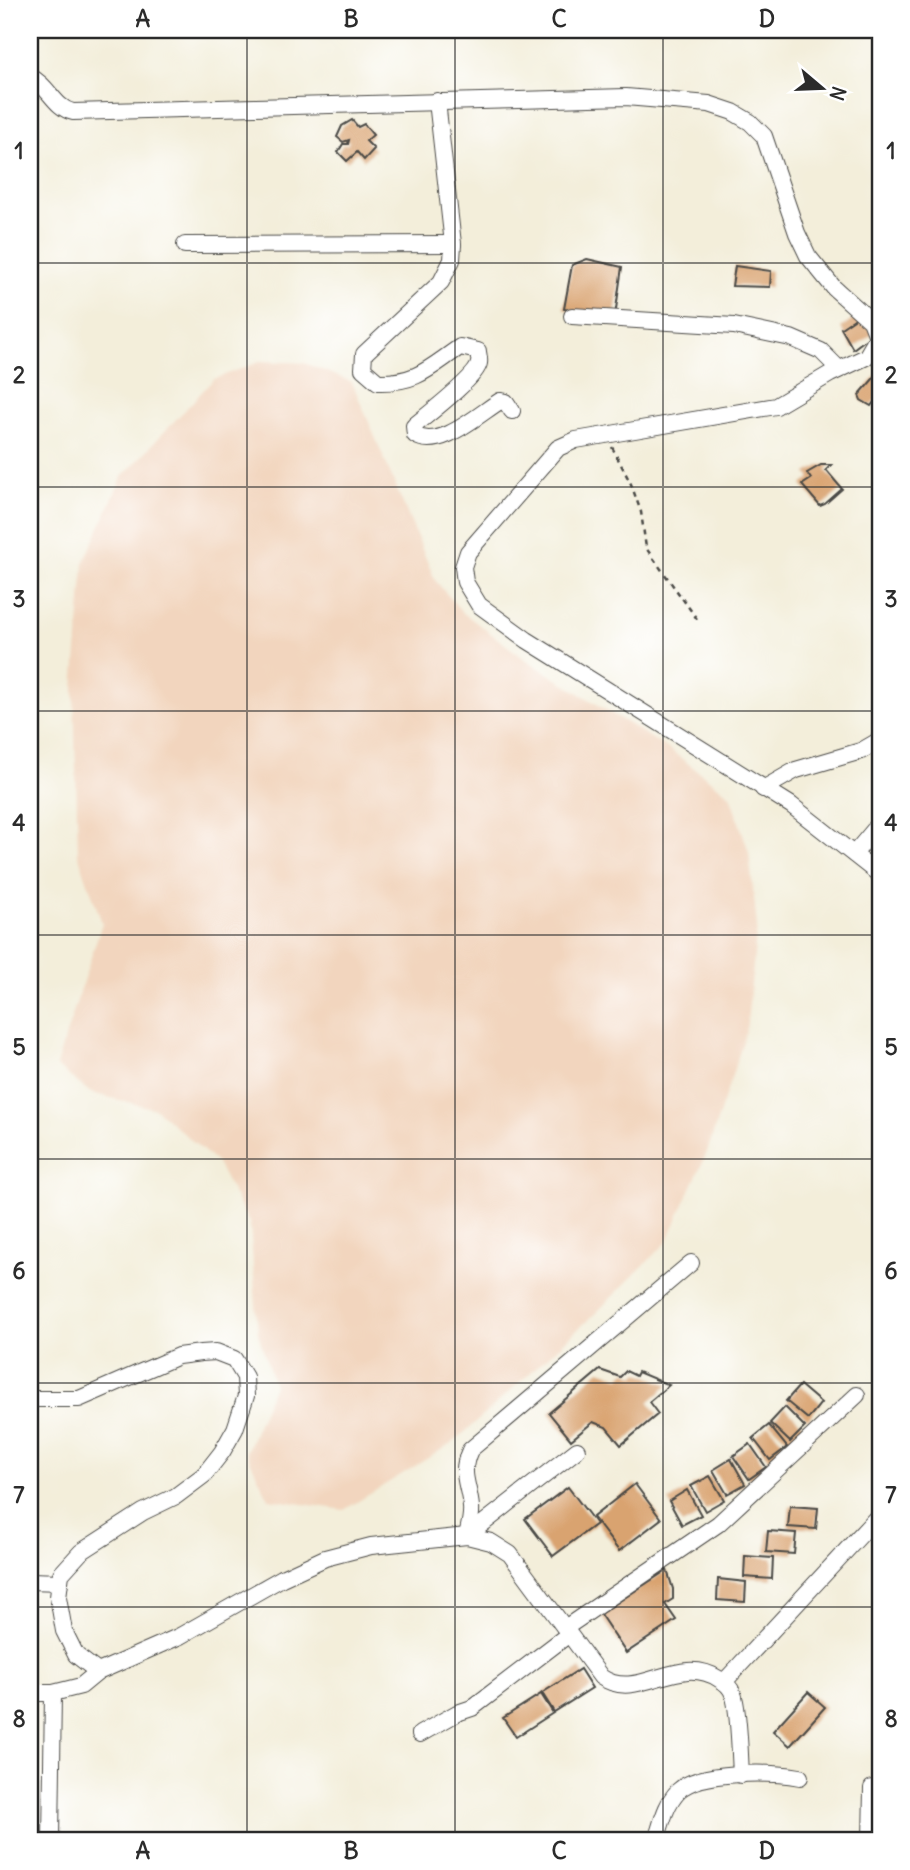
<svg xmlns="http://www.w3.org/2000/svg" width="910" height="1870" viewBox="0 0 910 1870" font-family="Delius,sans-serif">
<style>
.built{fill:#f2d5be}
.building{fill:#d9a370}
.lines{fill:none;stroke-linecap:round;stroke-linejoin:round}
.minor-casing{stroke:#494845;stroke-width:18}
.path{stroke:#494845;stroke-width:2.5;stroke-dasharray:5 5;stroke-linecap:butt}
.minor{stroke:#fff;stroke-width:16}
.grid{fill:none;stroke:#2b2b2b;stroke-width:2;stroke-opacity:0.55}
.neatline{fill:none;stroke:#2b2b2b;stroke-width:2.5}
.grid-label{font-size:23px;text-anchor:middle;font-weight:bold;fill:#2b2b2b}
</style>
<rect width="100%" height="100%" fill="#fff"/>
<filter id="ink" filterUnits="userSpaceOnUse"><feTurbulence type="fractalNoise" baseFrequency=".0143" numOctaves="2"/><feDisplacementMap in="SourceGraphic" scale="14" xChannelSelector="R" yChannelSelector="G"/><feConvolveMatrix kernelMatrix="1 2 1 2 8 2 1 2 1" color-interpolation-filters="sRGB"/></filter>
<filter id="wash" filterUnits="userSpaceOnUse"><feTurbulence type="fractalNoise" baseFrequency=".00686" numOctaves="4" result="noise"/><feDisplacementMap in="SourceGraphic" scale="28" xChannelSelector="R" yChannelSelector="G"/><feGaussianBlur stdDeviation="1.57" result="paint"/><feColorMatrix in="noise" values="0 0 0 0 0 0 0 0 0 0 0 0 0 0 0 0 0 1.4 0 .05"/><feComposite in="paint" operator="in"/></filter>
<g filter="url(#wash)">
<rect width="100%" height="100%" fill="#f3eeda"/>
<path class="built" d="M262 361 304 363 352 382 435 580 462 612 525 659 670 750 730 795 749 852 757 926 746 1032 707 1152 667 1242 599 1310 454 1442 344 1510 269 1499 246 1452 274 1385 258 1333 250 1224 216 1162 156 1109 91 1093 56 1066 102 923 78 854 74 688 84 563 122 477 214 379Z"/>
<g id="blocks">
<g class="building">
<path d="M352 120 358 127 364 124 373 135 366 141 374 149 364 160 357 152 347 161 338 152 343 144H348L349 140 343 142 337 137 342 126Z"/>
<path d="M587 259 622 267 615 316 564 309 572 265Z"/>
<path d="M735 266 771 271 770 287 732 286Z"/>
<path d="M860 315 874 333 853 349 841 328Z"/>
<path d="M880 371V394L871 406 861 400 859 395Z"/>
<path d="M821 465H831L826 470 842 489 825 504 820 506 802 485 811 479 807 473Z"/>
<path d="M600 1370 620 1377 626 1371 636 1376 638 1372 669 1385 649 1402 658 1414 621 1445 606 1427 593 1422 571 1440 549 1413Z"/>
<path d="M800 1385 821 1403 808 1419 786 1401Z"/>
<path d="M785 1407 805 1427 790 1442 770 1423Z"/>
<path d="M769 1425 787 1447 770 1460 753 1438Z"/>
<path d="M750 1444 766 1467 749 1479 733 1456Z"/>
<path d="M731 1459 745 1484 727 1494 713 1470Z"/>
<path d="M710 1476 724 1500 705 1511 691 1486Z"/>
<path d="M635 1484 661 1519 619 1551 593 1517Z"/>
<path d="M568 1487 596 1524 553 1556 525 1519Z"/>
<path d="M687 1490 701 1515 682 1525 669 1501Z"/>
<path d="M790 1506 818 1508 816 1529 788 1527Z"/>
<path d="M768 1531 796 1533 794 1554 766 1552Z"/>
<path d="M745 1556 773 1558 772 1579 744 1577Z"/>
<path d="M667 1570 673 1589V1599L665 1604 676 1620 626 1653 600 1614Z"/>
<path d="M718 1579 746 1582 745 1602 717 1600Z"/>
<path d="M580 1669 592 1688 554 1712 542 1693Z"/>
<path d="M808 1692 825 1707 790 1746 773 1731Z"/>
<path d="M541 1694 553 1713 516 1737 503 1718Z"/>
<rect x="876" y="1714" width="4" height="103"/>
</g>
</g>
</g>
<g filter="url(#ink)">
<use href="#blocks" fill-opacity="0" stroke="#494845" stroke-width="2"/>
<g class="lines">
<defs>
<g id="minor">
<path d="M30 77C48 84 54 108 73 112L626 97 709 104 733 112 750 122 764 136 797 233 808 256 834 288 871 321 876 334V340L866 357 830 374 776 406 576 440 558 448 468 552 463 567 465 582 479 605 527 640 791 805 880 875"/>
<path d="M437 101 453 244 452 260 441 282 364 354 363 369 378 382C417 383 429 368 460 347L478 351C478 354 480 360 479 363 477 377 427 415 414 426L415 435C439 451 479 414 500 401L506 402 512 411"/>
<path d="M185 245 453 244"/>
<path d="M572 316 734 326 791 338 821 351 839 369"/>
<path d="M763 789 796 770 861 751 880 740"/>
<path d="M854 854 880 823"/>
<path d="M30 1399H79L178 1356 201 1353 216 1352 234 1359 245 1377 246 1396 235 1429 222 1452 204 1475 176 1496 143 1512 81 1552 61 1574 58 1597 64 1631 76 1655 98 1672"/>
<path d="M467 1536C469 1526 472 1517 471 1507 469 1484 459 1474 470 1450L691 1263"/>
<path d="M467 1536 577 1450"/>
<path d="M30 1581 60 1582"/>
<path d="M565 1628 718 1524 857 1395"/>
<path d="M724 1682 880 1514"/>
<path d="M30 1693H53L81 1686 98 1672 180 1636 282 1578 325 1558 371 1546 467 1536 491 1542 510 1554 601 1677C638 1703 677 1652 719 1679 725 1682 731 1688 733 1694 739 1708 740 1758 741 1775"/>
<path d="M420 1734 457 1713 472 1708 569 1634"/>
<path d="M51 1840 53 1693"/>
<path d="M656 1840C662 1823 665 1805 678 1791 699 1770 771 1772 800 1777"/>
<path d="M871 1840 872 1788"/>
</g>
</defs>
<use href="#minor" class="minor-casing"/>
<path class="path" d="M612 447 631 484 641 512 646 548 697 619"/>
<use href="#minor" class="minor"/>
</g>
</g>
<path class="grid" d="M247 30V1840M455 30V1840M663 30V1840M30 263H880M30 487H880M30 711H880M30 935H880M30 1159H880M30 1383H880M30 1607H880"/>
<rect width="910" height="1870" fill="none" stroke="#fff" stroke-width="77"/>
<g transform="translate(822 88) rotate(109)" stroke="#ffffff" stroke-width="5" paint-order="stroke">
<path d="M0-5L12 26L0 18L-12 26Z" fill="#2b2b2b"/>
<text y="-10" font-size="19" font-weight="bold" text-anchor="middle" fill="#2b2b2b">N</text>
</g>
<rect x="38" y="38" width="834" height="1794" class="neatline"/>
<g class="grid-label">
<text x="143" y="27">A</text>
<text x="351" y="27">B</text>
<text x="559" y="27">C</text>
<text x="767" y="27">D</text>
<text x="19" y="159">1</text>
<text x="891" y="159">1</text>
<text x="19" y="383">2</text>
<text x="891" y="383">2</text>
<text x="19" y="607">3</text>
<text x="891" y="607">3</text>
<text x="19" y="831">4</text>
<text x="891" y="831">4</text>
<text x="19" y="1055">5</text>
<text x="891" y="1055">5</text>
<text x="19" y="1279">6</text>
<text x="891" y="1279">6</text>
<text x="19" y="1503">7</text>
<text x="891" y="1503">7</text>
<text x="19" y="1727">8</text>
<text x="891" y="1727">8</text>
<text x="143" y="1859">A</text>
<text x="351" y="1859">B</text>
<text x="559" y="1859">C</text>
<text x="767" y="1859">D</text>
</g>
</svg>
